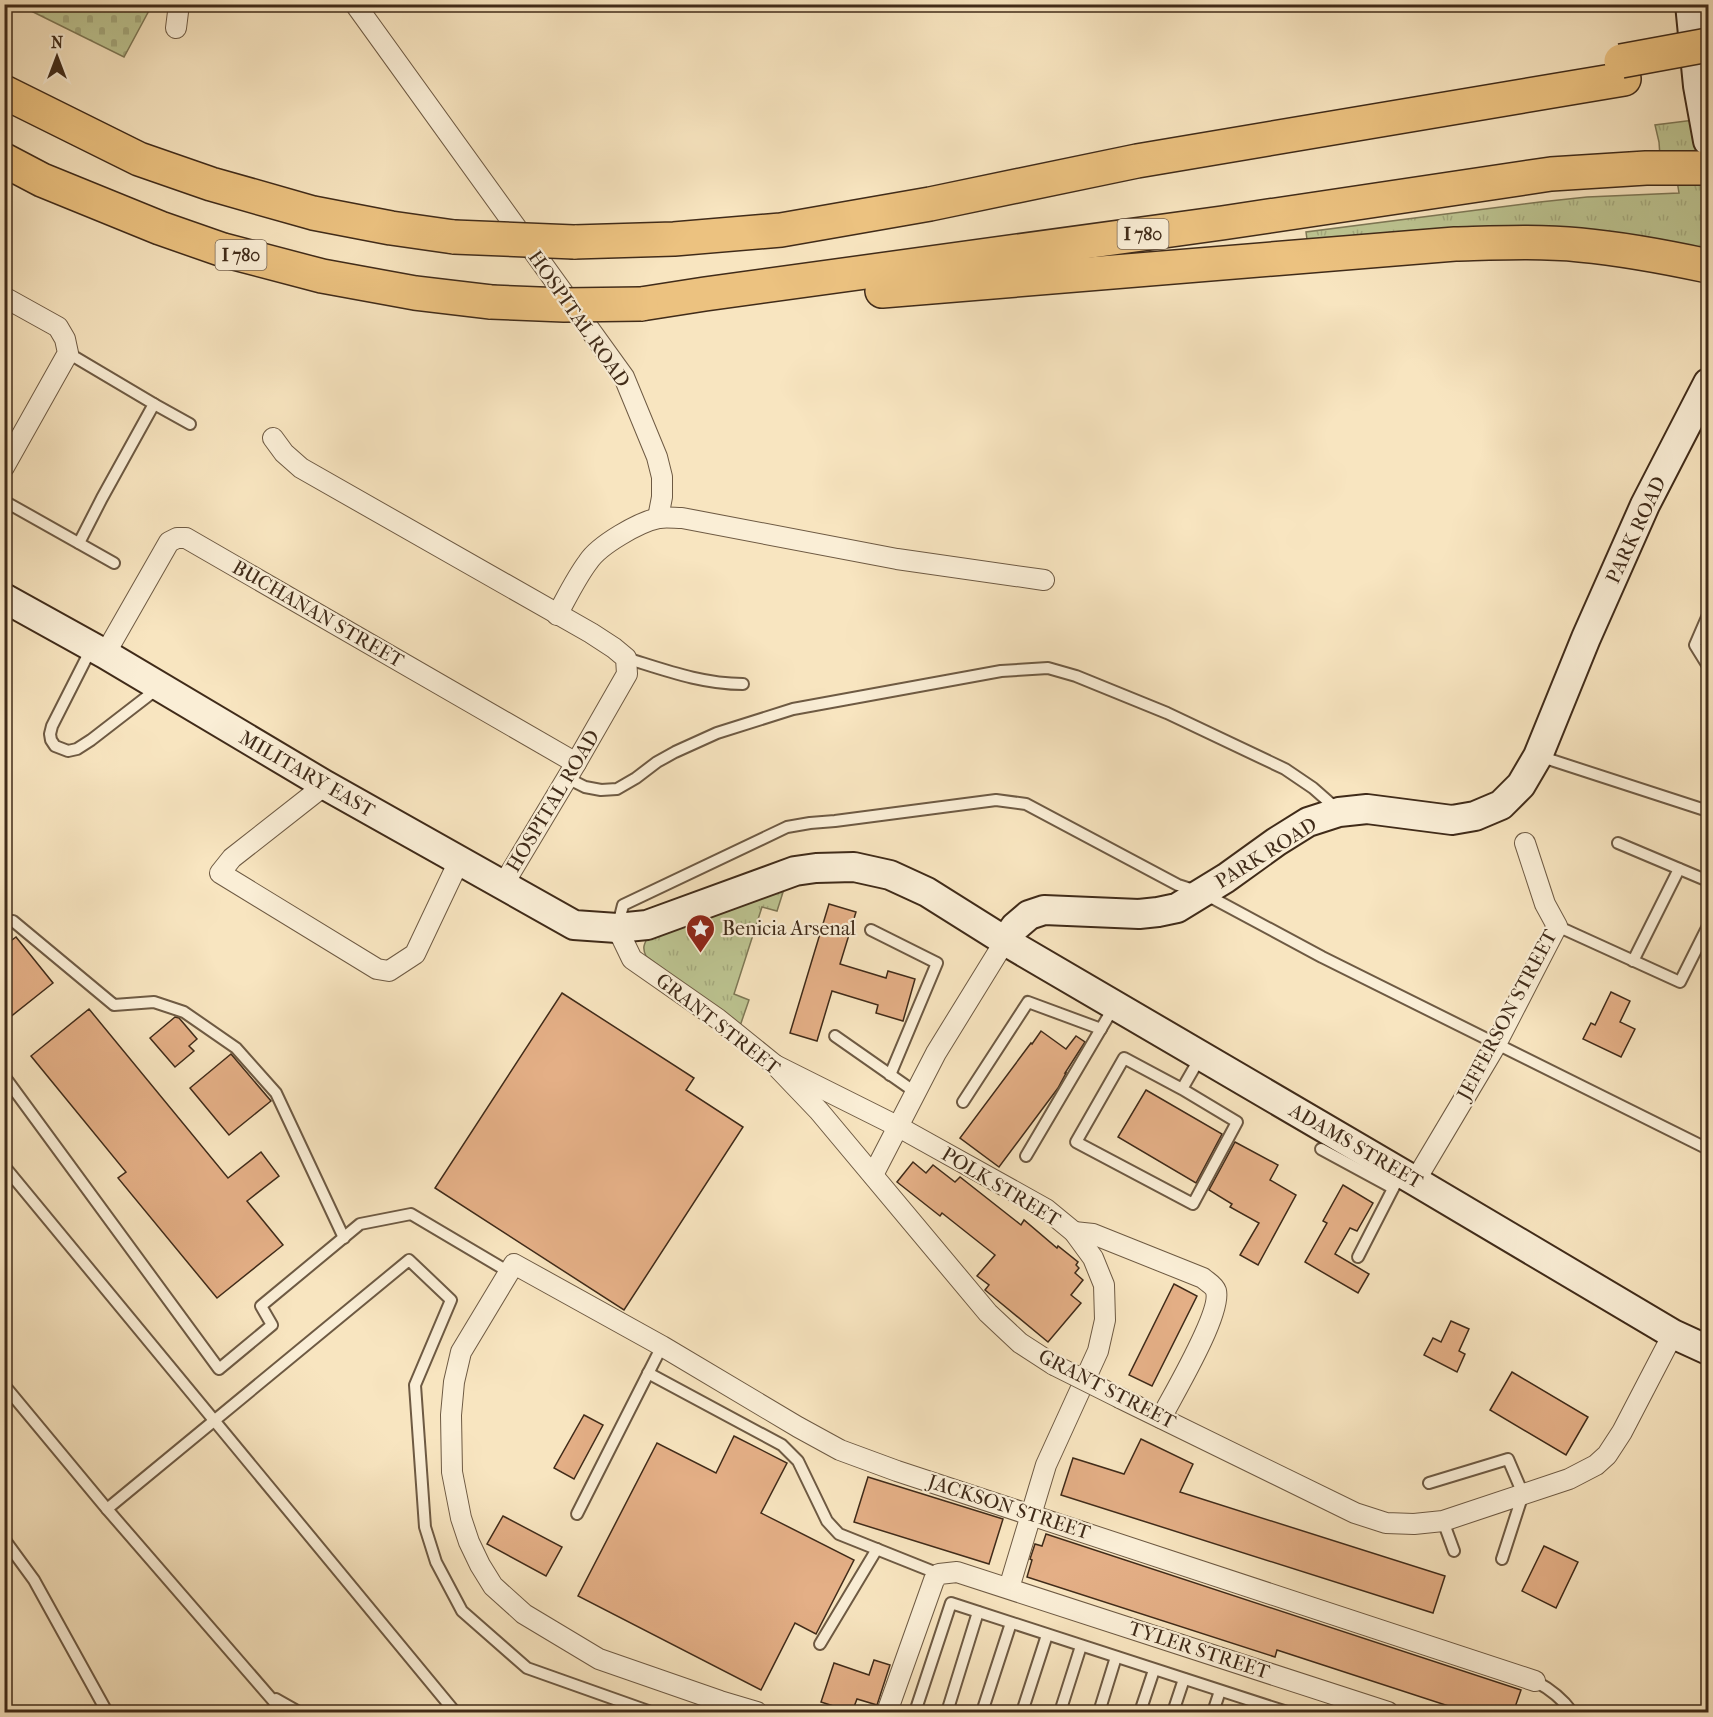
<svg xmlns="http://www.w3.org/2000/svg" width="1713" height="1717" viewBox="0 0 1713 1717" font-family="'IM FELL French Canon',serif">
<style>
.grass{fill:url(#grass-tufts);stroke:#7e7856;stroke-width:1.5}
.cemetery{fill:url(#cemetery-stones);stroke:#7e7856;stroke-width:1.5}
.building{fill:#e4af86;stroke:#402b19;stroke-width:1.5}
.lines{fill:none;stroke-linecap:round;stroke-linejoin:round}
.lane-casing{stroke:#6e5a43;stroke-width:14}
.street-casing{stroke:#6e5a43;stroke-width:22}
.secondary-casing{stroke:#402b19;stroke-width:32}
.highway-casing{stroke:#402b19;stroke-width:36}
.lane{stroke:#faeed6;stroke-width:10}
.street{stroke:#faeed6;stroke-width:20}
.secondary{stroke:#faeed6;stroke-width:28}
.highway{stroke:#ecc280;stroke-width:33}
.street-bridge-casing{stroke:#6e5a43;stroke-width:22;stroke-linecap:butt}
.highway-bridge-casing{stroke:#402b19;stroke-width:36;stroke-linecap:butt}
.street-bridge{stroke:#faeed6;stroke-width:20}
.highway-bridge{stroke:#ecc280;stroke-width:33}
.labels{text-anchor:middle;dominant-baseline:central;stroke-width:4.5;stroke-linejoin:round;paint-order:stroke}
.shield{fill:#faeed6;stroke:#786652;stroke-width:1.5}
.shield-label{font-size:18px;font-weight:bold;fill:#402b19}
.street-label{font-size:20px;fill:#402b19;stroke:#faeed6}
.poi-label{font-size:20px;fill:#402b19;stroke:#faeed6;text-anchor:start}
</style>
<defs>
<pattern id="grass-tufts" width="24" height="20" patternUnits="userSpaceOnUse" patternTransform="scale(1.5)"><rect width="24" height="20" fill="#bdc592"/><path d="M3 7l-1-3M5 7V3M7 7l1-3M15 17l-1-3M17 17v-4M19 17l1-3" fill="none" stroke="#a4a97d"/></pattern>
<pattern id="cemetery-stones" width="16" height="16" patternUnits="userSpaceOnUse" patternTransform="scale(1.5)"><rect width="16" height="16" fill="#bdc592"/><path d="M2 7V4a2 2 0 0 1 4 0v3zM10 15v-3a2 2 0 0 1 4 0v3z" fill="#a4a97d"/></pattern>
</defs>
<rect width="100%" height="100%" fill="#f8e5c0"/>
<filter id="stains"><feTurbulence type="fractalNoise" baseFrequency=".00333" numOctaves="4"/><feColorMatrix values="0 0 0 0 .2 0 0 0 0 .09 0 0 0 0 .02 0 0 0 .5 -.17"/></filter>
<radialGradient id="worn" r=".72"><stop offset=".6" stop-color="#630" stop-opacity="0"/><stop offset="1" stop-color="#630" stop-opacity=".3"/></radialGradient>
<g class="grass">
<path d="M1694 120 1708 175V254L1308 247 1306 232 1540 202 1587 197 1679 193 1673 156H1660L1659 142 1655 125Z"/>
<path d="M785 886 777 911 762 907 734 994 749 1000 740 1026 646 956C642 948 644 944 648 937Z"/>
</g>
<path class="cemetery" d="M19 5H152L124 57Z"/>
<g class="building">
<path d="M829 904 856 912 840 964 886 978 888 971 915 979 903 1021 876 1013 878 1005 832 991 817 1041 790 1033Z"/>
<path d="M16 937 53 983 4 1022V946Z"/>
<path d="M1611 992 1630 1001 1620 1022 1635 1029 1621 1057 1583 1039 1591 1023 1595 1025Z"/>
<path d="M562 993 694 1078 686 1090 743 1127 624 1310 435 1188Z"/>
<path d="M89 1009 228 1178 261 1152 279 1176 247 1201 283 1245 217 1298 118 1178 126 1172 31 1056Z"/>
<path d="M175 1017 179 1018 197 1039 189 1046 194 1051 175 1067 150 1038Z"/>
<path d="M1041 1031 1066 1049 1076 1036 1085 1042 1065 1073H1066L1058 1088 999 1167 960 1138 1031 1043 1032 1044Z"/>
<path d="M231 1054 271 1101 229 1135 190 1088Z"/>
<path d="M1146 1090 1222 1134 1196 1183 1118 1137Z"/>
<path d="M1235 1142 1278 1165 1270 1180 1296 1195 1258 1265 1240 1255 1259 1223 1230 1207 1232 1204 1209 1190Z"/>
<path d="M913 1162 926 1173 933 1165 955 1182 960 1177 1021 1225 1024 1220 1057 1248 1058 1246 1078 1262 1076 1265 1079 1268 1075 1273 1083 1280 1071 1295 1081 1303 1048 1342 985 1290 989 1285 977 1276 995 1255 942 1213 940 1216 897 1182Z"/>
<path d="M1343 1185 1373 1203 1357 1231 1350 1228 1335 1254 1369 1274 1358 1293 1305 1262 1327 1223 1323 1221Z"/>
<path d="M1174 1284 1197 1296 1152 1386 1129 1375Z"/>
<path d="M1451 1321 1469 1329 1459 1351 1465 1354 1457 1372 1424 1355 1433 1338 1441 1342Z"/>
<path d="M1512 1372 1588 1417 1566 1455 1490 1410Z"/>
<path d="M584 1415 603 1425 574 1479 554 1468Z"/>
<path d="M734 1436 787 1463 761 1513 854 1560 816 1634 795 1623 761 1690 578 1596 657 1443 716 1473Z"/>
<path d="M1141 1439 1193 1464 1180 1492 1445 1576 1433 1613 1061 1495 1073 1458 1124 1474Z"/>
<path d="M868 1477 1003 1519 989 1564 854 1522Z"/>
<path d="M503 1516 562 1547 546 1576 487 1544Z"/>
<path d="M1046 1534 1521 1690 1513 1713H1470L1277 1650 1275 1657 1027 1577 1032 1560 1030 1559 1035 1544 1042 1546Z"/>
<path d="M1544 1546 1578 1562 1556 1608 1522 1591Z"/>
<path d="M874 1660 890 1665 877 1705 857 1699 852 1712 821 1702 834 1663 869 1675Z"/>
</g>
<g class="lines">
<defs>
<g id="lane">
<path d="M68 353 154 404 102 498 79 543"/>
<path d="M154 404 190 424"/>
<path d="M4 501 114 563"/>
<path d="M1708 615 1695 645 1708 666"/>
<path d="M92 647 52 726 50 734 51 740 55 746 68 751 77 749 91 740 157 689"/>
<path d="M626 658C665 670 702 684 743 684"/>
<path d="M1539 756 1708 811"/>
<path d="M567 778 585 787 601 790 617 789 636 778 657 762 675 752 717 733 793 709 1001 671 1048 668 1076 676 1167 713 1285 769 1313 788 1338 810"/>
<path d="M1618 843 1708 881"/>
<path d="M4 921H13L114 1005 154 1002 184 1012 236 1048 276 1093 344 1238"/>
<path d="M618 925 623 905 787 827 810 823 835 821 996 800 1026 804 1178 885 1203 893 1322 957 1708 1149"/>
<path d="M1557 926 1680 982 1708 926"/>
<path d="M871 930 937 963 890 1075"/>
<path d="M1633 961 1679 869"/>
<path d="M835 1036 915 1092"/>
<path d="M4 1076 219 1369 272 1325 261 1306 360 1224 411 1214 509 1272"/>
<path d="M1182 1089 1237 1122 1193 1204 1076 1142 1124 1058 1182 1089 1201 1056"/>
<path d="M963 1102 1028 1002 1101 1029"/>
<path d="M1321 1149 1393 1188"/>
<path d="M1026 1156 1115 1005"/>
<path d="M4 1166 455 1712"/>
<path d="M1358 1257 1401 1173"/>
<path d="M648 1373 782 1445 798 1461 827 1521 839 1534 939 1574"/>
<path d="M4 1385 107 1509 283 1712"/>
<path d="M1429 1483 1508 1459 1523 1494 1502 1559"/>
<path d="M107 1509 409 1260 451 1300 415 1385 425 1527 436 1562 462 1611 527 1668 651 1712"/>
<path d="M577 1514 662 1346"/>
<path d="M1443 1521 1454 1551"/>
<path d="M4 1539 34 1580 107 1712"/>
<path d="M820 1644 877 1549"/>
<path d="M1535 1681C1550 1689 1562 1698 1572 1712"/>
<path d="M276 1699 299 1712"/>
<path d="M915 1712 951 1603 1287 1712"/>
<path d="M947 1712 978 1612"/>
<path d="M982 1712 1011 1623"/>
<path d="M1022 1712 1047 1635"/>
<path d="M1060 1712 1081 1646"/>
<path d="M1099 1712 1116 1657"/>
<path d="M1140 1712 1154 1670"/>
<path d="M1173 1712 1184 1679"/>
<path d="M1213 1712 1220 1691"/>
</g>
<g id="street">
<path d="M355 4 624 377 657 457 662 477V497L658 518"/>
<path d="M176 28 179 4"/>
<path d="M4 297 58 327 65 339 68 353 4 467"/>
<path d="M273 438 284 453 301 468 591 633 614 648 626 658 627 674 576 763 503 885"/>
<path d="M557 615C567 597 576 578 588 562 599 545 639 522 659 518 666 517 675 518 682 518L897 559 1044 580"/>
<path d="M105 654 169 542 177 538H186L576 763"/>
<path d="M325 785 232 858 220 873 377 969 389 971 415 954 459 861"/>
<path d="M617 928 632 959 718 1019 775 1065 819 1111 988 1313 1020 1343 1054 1365"/>
<path d="M775 1065 897 1126 1046 1209 1074 1232 1093 1258 1104 1285 1105 1320 1098 1351 1046 1465 1009 1588"/>
<path d="M873 1175 936 1053 1005 941"/>
<path d="M1415 1181 1493 1050 1557 926 1545 904 1525 843"/>
<path d="M1074 1232 1093 1234 1203 1278C1207 1282 1214 1285 1216 1291 1222 1313 1173 1395 1161 1418"/>
<path d="M1120 1398 1355 1513 1386 1523 1414 1524 1443 1521 1569 1479 1596 1465 1607 1455 1622 1432 1673 1334"/>
<path d="M757 1712 720 1701 599 1659 524 1614 493 1586 480 1565 469 1542 461 1518 452 1472 451 1415 454 1382 461 1352 514 1264 662 1346 798 1427 840 1450 897 1471 1535 1681"/>
<path d="M887 1712 934 1580 939 1574 957 1572 1388 1712"/>
</g>
<g id="secondary">
<path d="M1690 4 1698 86 1708 141"/>
<path d="M4 598 105 654 325 785 574 925 617 928 647 925 795 871 816 868 854 867 890 875 927 892 1005 941 1415 1181 1673 1334 1708 1350"/>
<path d="M1005 941 1015 927 1029 915 1044 910 1139 914 1158 912 1177 908 1226 878 1276 842 1308 822 1339 812 1367 809 1452 820 1475 816 1501 805 1521 785 1538 756 1586 638 1645 505 1708 383"/>
</g>
<g id="highway">
<path d="M4 92 139 159 211 184 313 213 391 228 454 237"/>
<path d="M4 160 42 180 160 228 223 250 322 276 415 293 491 302"/>
<path d="M574 242 674 239 781 230 930 204 1137 161 1624 79"/>
<path d="M882 291 1455 244C1497 243 1539 241 1580 245 1624 249 1666 257 1708 266"/>
<path d="M641 304 705 294 1222 223 1551 174 1646 168H1708"/>
</g>
</defs>
<use href="#lane" class="lane-casing"/>
<use href="#street" class="street-casing"/>
<use href="#secondary" class="secondary-casing"/>
<use href="#highway" class="highway-casing"/>
<use href="#lane" class="lane"/>
<use href="#street" class="street"/>
<use href="#secondary" class="secondary"/>
<use href="#highway" class="highway"/>
<defs>
<path id="street-bridge" d="M1054 1365 1120 1398"/>
<g id="highway-bridge">
<path d="M1621 61 1708 45"/>
<path d="M454 237 574 242"/>
<path d="M491 302 564 305 641 304"/>
</g>
</defs>
<use href="#street-bridge" class="street-bridge-casing"/>
<use href="#highway-bridge" class="highway-bridge-casing"/>
<use href="#street-bridge" class="street-bridge"/>
<use href="#highway-bridge" class="highway-bridge"/>
</g>
<defs>
<symbol id="sight-pin" viewBox="-11 -11 22 30"><path d="M0 17L-7.5 6A9.5 9.5 0 1 1 7.5 6Z" fill="#8f2418" stroke="#faeed6"/><path d="M0-6L1.8-2.2L6-1.7L2.9 1.2L3.7 5.4L0 3.3L-3.7 5.4L-2.9 1.2L-6-1.7L-1.8-2.2Z" fill="#fff"/></symbol>
</defs>
<g fill-rule="evenodd">
<use href="#sight-pin" x="684" y="912" width="33" height="45"/>
</g>
<g class="labels">
<g class="shield">
<rect x="1117.5" y="219" width="51" height="30" rx="4.5"/>
<rect x="215.5" y="240" width="51" height="30" rx="4.5"/>
</g>
<g class="shield-label">
<text x="1143" y="234">I 780</text>
<text x="241" y="255">I 780</text>
</g>
<g class="street-label">
<text transform="translate(579 319) rotate(55)">HOSPITAL ROAD</text>
<text transform="translate(1636 530) rotate(-65)">PARK ROAD</text>
<text transform="translate(318 614) rotate(30)">BUCHANAN STREET</text>
<text transform="translate(307 774) rotate(30)">MILITARY EAST</text>
<text transform="translate(553 801) rotate(-59)">HOSPITAL ROAD</text>
<text transform="translate(1266 853) rotate(-32)">PARK ROAD</text>
<text transform="translate(1507 1015) rotate(-62)">JEFFERSON STREET</text>
<text transform="translate(718 1024) rotate(38)">GRANT STREET</text>
<text transform="translate(1356 1146) rotate(30)">ADAMS STREET</text>
<text transform="translate(1001 1187) rotate(31)">POLK STREET</text>
<text transform="translate(1107 1389) rotate(27)">GRANT STREET</text>
<text transform="translate(1009 1507) rotate(18)">JACKSON STREET</text>
<text transform="translate(1199 1650) rotate(18)">TYLER STREET</text>
</g>
<g class="poi-label">
<text x="722" y="928">Benicia Arsenal</text>
</g>
</g>
<rect width="1713" height="1717" fill="none" stroke="#f8e5c0" stroke-width="24"/>
<rect x="6" y="6" width="1701" height="1705" fill="none" stroke="#402b19" stroke-width="3"/>
<rect x="12" y="12" width="1689" height="1693" fill="none" stroke="#402b19" stroke-width="1.5"/>
<g transform="translate(57 57)" stroke="#faeed6" stroke-width="4.5" paint-order="stroke">
<path d="M0-4.5L10 22L0 15L-10 22Z" fill="#402b19"/>
<text y="-9" font-size="16" font-weight="bold" text-anchor="middle" fill="#402b19">N</text>
</g>
<rect width="100%" height="100%" filter="url(#stains)"/>
<rect width="100%" height="100%" fill="url(#worn)"/>
</svg>
